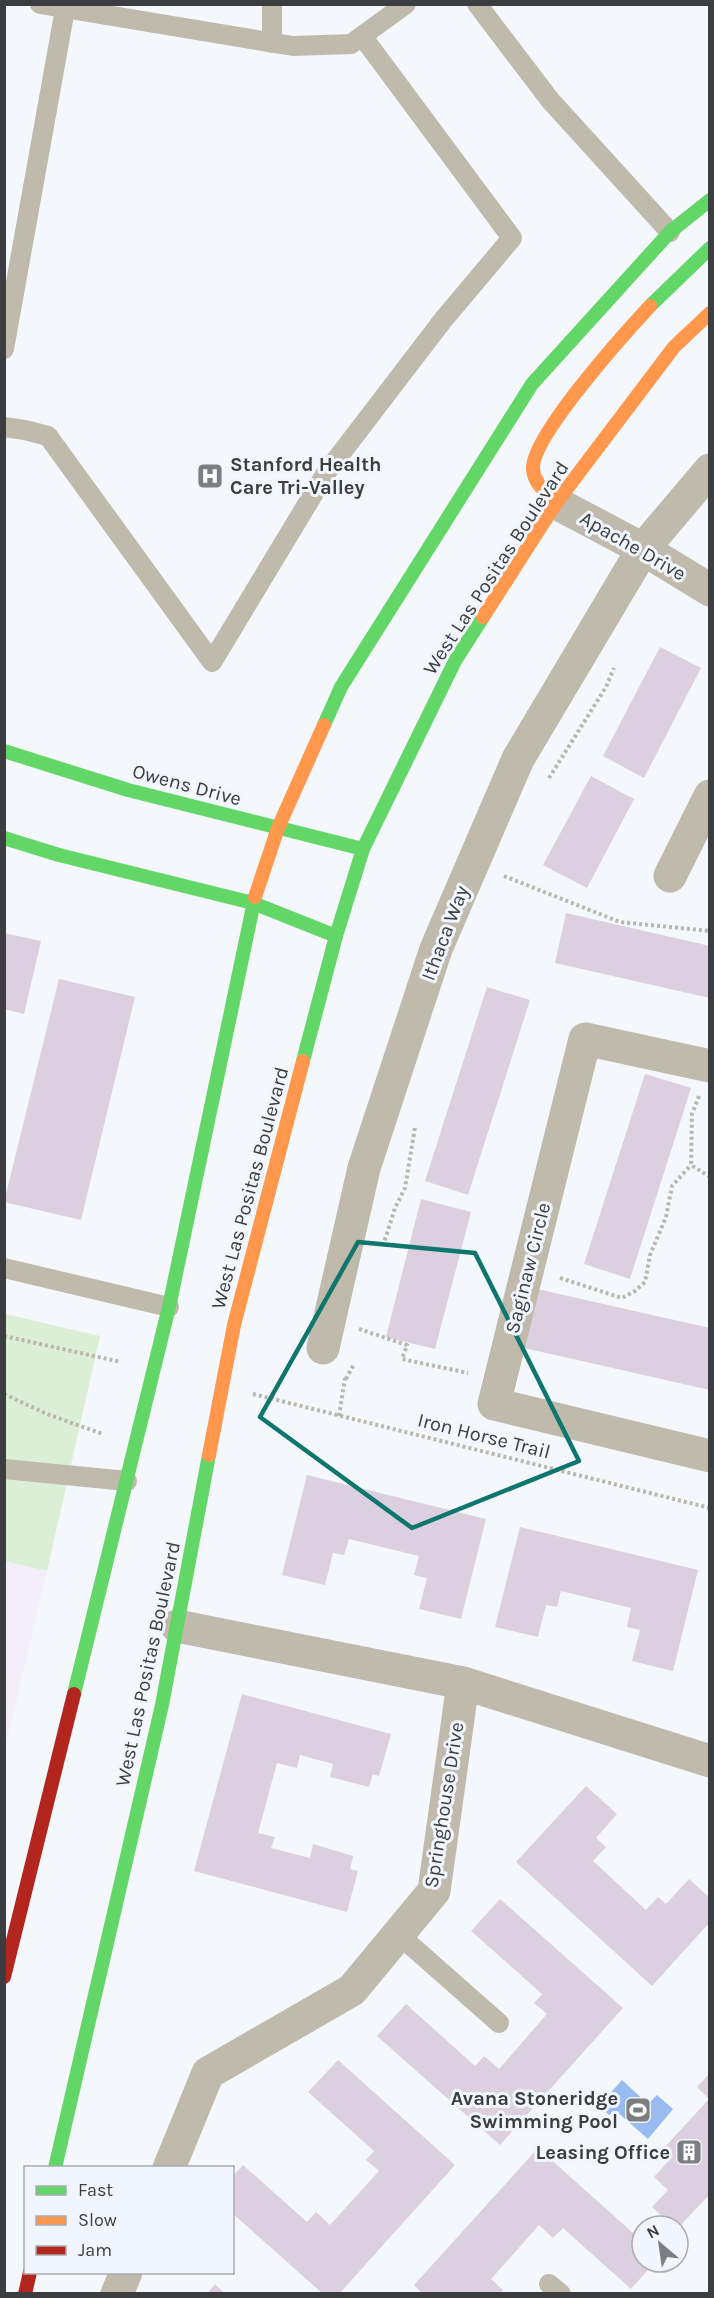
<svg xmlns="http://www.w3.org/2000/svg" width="714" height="2298" viewBox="0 0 714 2298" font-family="Karla,sans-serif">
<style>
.commercial{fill:#f3eefa}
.green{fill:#daefd6}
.water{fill:#98bbf2}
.building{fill:#dcd0e0}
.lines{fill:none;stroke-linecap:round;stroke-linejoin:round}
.path{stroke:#b9b6ad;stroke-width:4;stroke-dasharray:3 3;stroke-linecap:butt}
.lane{stroke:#bfbaac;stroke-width:20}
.street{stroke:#bfbaac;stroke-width:33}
.fast{stroke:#63d668;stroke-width:14}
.slow{stroke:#ff974d;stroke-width:14}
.jam{stroke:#b3261e;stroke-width:14}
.marked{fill:none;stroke:#0f766e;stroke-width:4.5;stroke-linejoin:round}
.labels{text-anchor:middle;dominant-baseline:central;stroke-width:6;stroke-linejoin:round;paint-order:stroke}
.poi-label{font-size:20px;font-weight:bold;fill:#3b3d40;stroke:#f1f6fe;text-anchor:end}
.street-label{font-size:20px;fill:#3b3d40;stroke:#f1f6fe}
</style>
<rect width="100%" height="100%" fill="#f4f7fb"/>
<path class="commercial" d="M5 1561 47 1571 5 1748Z"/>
<path class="green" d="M5 1314 100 1336 47 1571 5 1561Z"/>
<path class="water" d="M622 2080 648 2104 657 2095 673 2109 648 2139 616 2111 609 2115 599 2106Z"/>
<g class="building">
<path d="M660 647 701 668 644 778 603 756Z"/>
<path d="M591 776 634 799 587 888 543 865Z"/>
<path d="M566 913 710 946V998L555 963Z"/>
<path d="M4 933 41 941 24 1014 4 1009Z"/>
<path d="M59 979 135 997 81 1220 4 1202Z"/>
<path d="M487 987 530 1000 468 1195 425 1181Z"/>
<path d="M645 1074 691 1088 630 1279 584 1264Z"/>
<path d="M421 1199 471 1212 435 1349 386 1337Z"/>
<path d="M537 1289 710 1328V1390L524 1348Z"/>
<path d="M307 1475 486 1519 461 1619 419 1609 427 1578 414 1575 419 1556 349 1539 344 1555 333 1553 325 1585 282 1575Z"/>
<path d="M520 1527 698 1570 673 1671 632 1661 640 1630 627 1627 631 1608 561 1591 557 1607 546 1605 538 1637 495 1627Z"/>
<path d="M242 1694 391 1734 379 1776 373 1774 369 1787 330 1777 333 1764 300 1755 297 1768 277 1763 258 1833 275 1837 271 1848 310 1858 313 1844 353 1856 350 1869 358 1871 347 1912 194 1871Z"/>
<path d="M586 1786 617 1814 596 1838 606 1847 593 1861 646 1910 658 1897 666 1904 689 1879 710 1898V1922L652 1986 516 1862Z"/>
<path d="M500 1899 623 2008 500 2145 377 2036 406 2004 475 2066 484 2056 499 2069 547 2014 534 2003 542 1994 471 1931Z"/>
<path d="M338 2060 455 2165 339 2294H323L232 2213V2177L243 2165 307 2222 316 2212 330 2225 379 2171 366 2160 374 2151 308 2092Z"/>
<path d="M710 2073V2194L678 2228V2226H673L652 2207 668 2190 654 2177 673 2156 664 2148 709 2099 697 2087Z"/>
<path d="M538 2148 642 2241V2262H655L631 2289 563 2228 553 2238 539 2225 491 2279 503 2290 500 2294H423L414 2285Z"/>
<path d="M215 2284 225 2294H207Z"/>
</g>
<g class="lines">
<g class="path">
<path d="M549 778 606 687 614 668"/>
<path d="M504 876 620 922 710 931"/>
<path d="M699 1096 692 1114 691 1165 710 1177"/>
<path d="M383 1246 395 1208 405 1188 415 1127"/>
<path d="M560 1278 622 1298 635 1291 645 1282 650 1255 666 1217 672 1186 691 1165"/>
<path d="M359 1329 407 1345 402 1359 468 1373"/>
<path d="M4 1336 121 1362"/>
<path d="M346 1379 354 1364"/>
<path d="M4 1394 47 1414 103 1434"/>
<path d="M253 1394 710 1508"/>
<path d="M339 1416 345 1378"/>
</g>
<g class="lane">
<path d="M40 4 293 46 351 44 406 4"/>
<path d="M477 4 550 100 670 232"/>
<path d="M272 43V4"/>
<path d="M4 349 65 9"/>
<path d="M4 427 25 430 48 436 212 662 326 473 443 320 512 238 362 36"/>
<path d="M4 1268 169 1307"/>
<path d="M4 1469 127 1481"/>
<path d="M398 1934 499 2023"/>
<path d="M549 2284 561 2294"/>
</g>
<g class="street">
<path d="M556 503 643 549 710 590"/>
<path d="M670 876 710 796"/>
<path d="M710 1066 585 1039 494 1404 710 1456"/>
<path d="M323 1348 364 1168 436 949 518 759 643 549 710 470"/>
<path d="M177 1626 463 1683 710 1761"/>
<path d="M169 2168 208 2073 352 1990 434 1891 463 1683"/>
<path d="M117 2294 126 2272"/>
</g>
<g class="fast">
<path d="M650 306 710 248"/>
<path d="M324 725 341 687 532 384 670 232 710 200"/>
<path d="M4 751 128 790 363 849"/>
<path d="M4 838 59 855 253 903 336 936"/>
<path d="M303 1061 336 936 363 849 455 661 483 617"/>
<path d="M74 1694 169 1307 255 897"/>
<path d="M55 2168 162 1705 209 1455"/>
</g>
<g class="slow">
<path d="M556 503C547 493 534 484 533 469 531 437 625 333 650 306"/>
<path d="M483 617 556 503 674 347 710 313"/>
<path d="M255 897 278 828 324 725"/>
<path d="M209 1455 234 1325 303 1061"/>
</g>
<g class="jam">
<path d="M4 1977 74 1694"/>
<path d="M25 2294 30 2272"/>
</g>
</g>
<path class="marked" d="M358 1242 475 1253 579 1461 412 1528 260 1417Z"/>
<defs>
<symbol id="hospital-square" viewBox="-11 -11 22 22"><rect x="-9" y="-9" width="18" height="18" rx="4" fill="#7c7e81" stroke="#f1f6fe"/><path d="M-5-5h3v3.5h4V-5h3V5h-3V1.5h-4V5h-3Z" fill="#fff"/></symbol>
<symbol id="stadium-square" viewBox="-11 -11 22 22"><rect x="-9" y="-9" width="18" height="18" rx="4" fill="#7c7e81" stroke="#f1f6fe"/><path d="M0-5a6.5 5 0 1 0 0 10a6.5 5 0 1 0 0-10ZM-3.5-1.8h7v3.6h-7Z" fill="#fff"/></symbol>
<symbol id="building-square" viewBox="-11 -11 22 22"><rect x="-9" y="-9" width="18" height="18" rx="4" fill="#7c7e81" stroke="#f1f6fe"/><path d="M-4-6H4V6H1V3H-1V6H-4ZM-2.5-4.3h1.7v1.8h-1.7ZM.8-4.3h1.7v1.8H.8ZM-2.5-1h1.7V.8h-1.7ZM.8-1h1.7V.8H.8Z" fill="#fff"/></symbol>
</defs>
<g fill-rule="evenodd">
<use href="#hospital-square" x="195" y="461" width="30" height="30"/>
<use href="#stadium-square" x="623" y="2095" width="30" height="30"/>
<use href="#building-square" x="674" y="2137" width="30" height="30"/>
</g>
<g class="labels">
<g class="poi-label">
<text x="230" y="464" text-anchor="start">Stanford Health<tspan x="230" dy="23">Care Tri-Valley</tspan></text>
<text x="618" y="2098">Avana Stoneridge<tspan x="618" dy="23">Swimming Pool</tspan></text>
<text x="670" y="2152">Leasing Office</text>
</g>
<g class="street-label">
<text transform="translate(633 546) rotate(30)">Apache Drive</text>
<text transform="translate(496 568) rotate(-57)">West Las Positas Boulevard</text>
<text transform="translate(187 785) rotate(15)">Owens Drive</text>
<text transform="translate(445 933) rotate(-69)">Ithaca Way</text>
<text transform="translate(250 1188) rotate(-75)">West Las Positas Boulevard</text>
<text transform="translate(528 1268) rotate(-76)">Saginaw Circle</text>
<text transform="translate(484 1436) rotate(14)">Iron Horse Trail</text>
<text transform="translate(148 1664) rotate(-78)">West Las Positas Boulevard</text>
<text transform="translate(444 1805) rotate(-81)">Springhouse Drive</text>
</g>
</g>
<rect width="714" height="2298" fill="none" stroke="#3b3d40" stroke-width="12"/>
<rect x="24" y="2166" width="210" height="108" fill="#f1f6fe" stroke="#a8acb2" stroke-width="1.5"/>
<rect x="36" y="2186" width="30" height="9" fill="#63d668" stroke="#a8acb2" stroke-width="1.5"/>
<text x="78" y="2196" font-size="18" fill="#3b3d40">Fast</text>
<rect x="36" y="2216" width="30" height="9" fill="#ff974d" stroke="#a8acb2" stroke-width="1.5"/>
<text x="78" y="2226" font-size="18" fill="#3b3d40">Slow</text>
<rect x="36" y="2246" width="30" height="9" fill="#b3261e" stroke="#a8acb2" stroke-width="1.5"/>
<text x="78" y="2256" font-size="18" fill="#3b3d40">Jam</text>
<g transform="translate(660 2244) rotate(331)"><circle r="28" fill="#f1f6fe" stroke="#a8acb2" stroke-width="1.5"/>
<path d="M0-4.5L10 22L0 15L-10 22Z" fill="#7c7e81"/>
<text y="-9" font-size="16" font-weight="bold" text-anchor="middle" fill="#3b3d40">N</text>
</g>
</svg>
